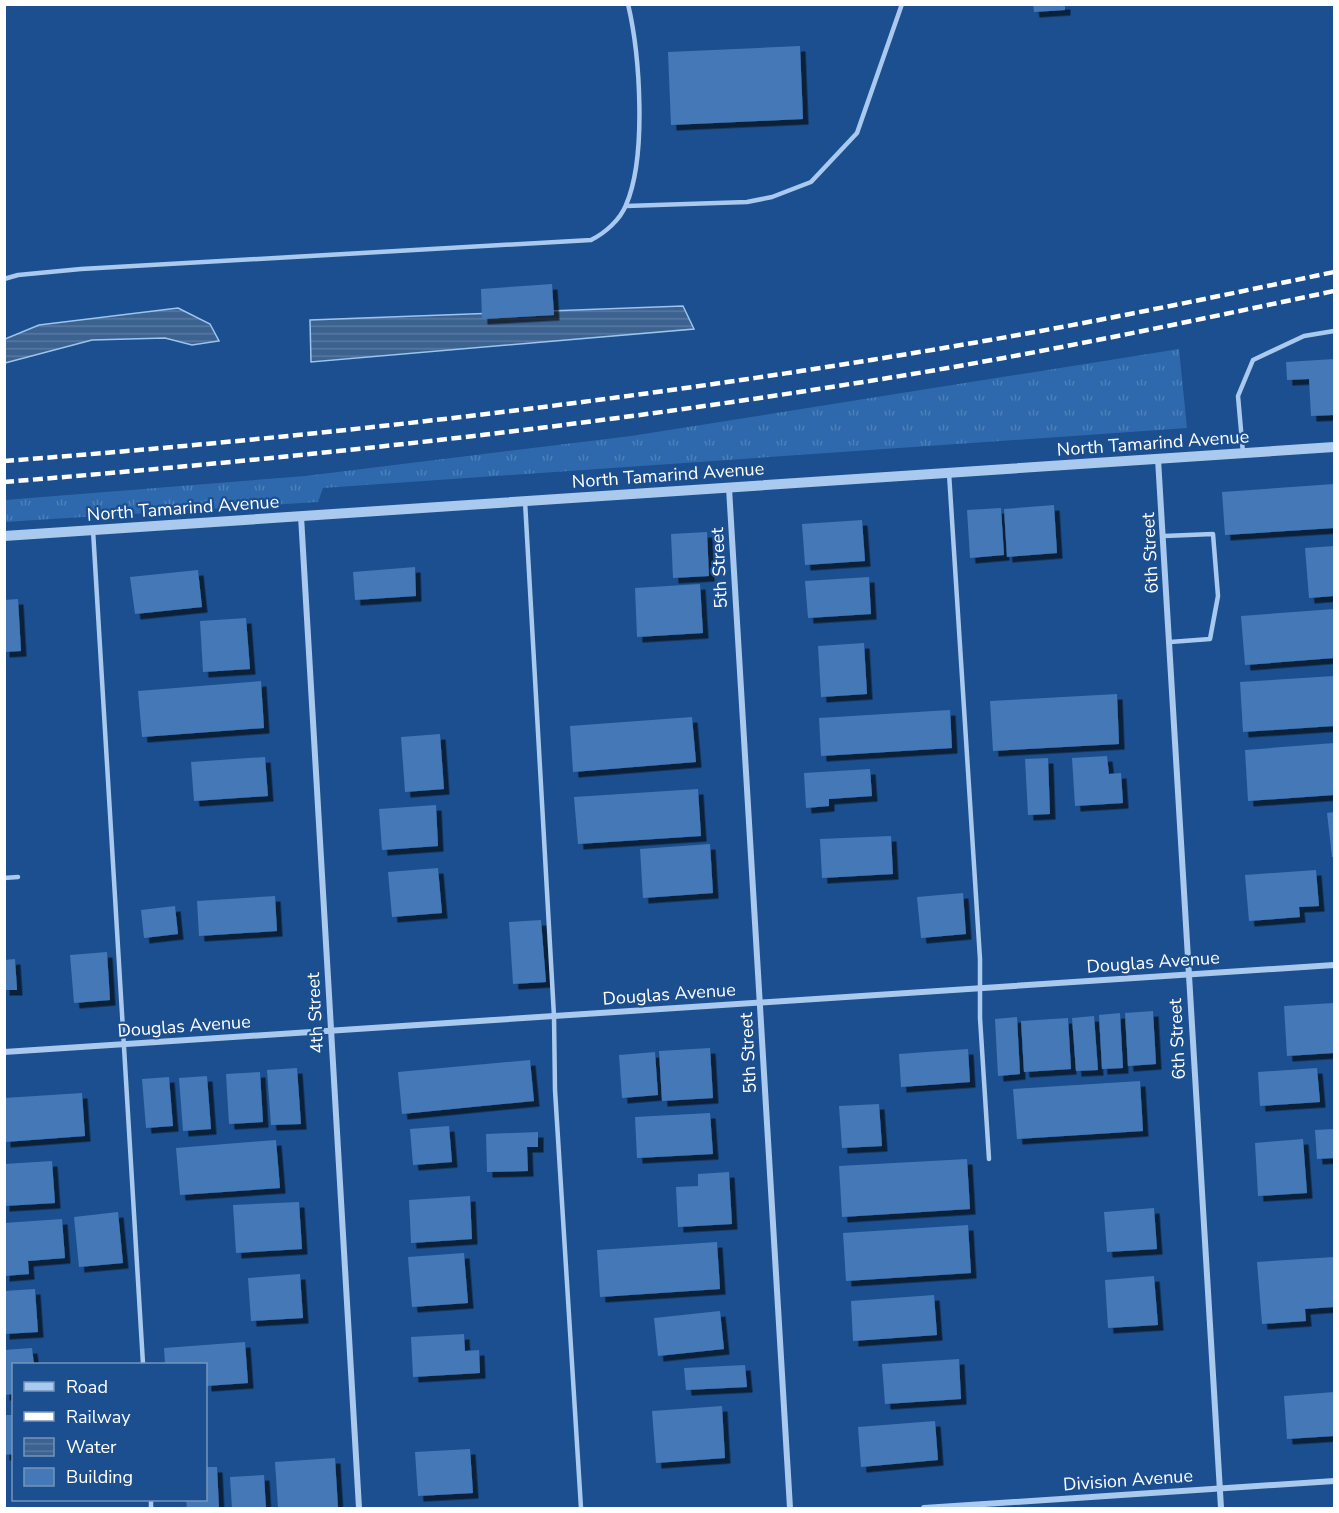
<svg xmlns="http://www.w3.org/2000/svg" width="1339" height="1513" viewBox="0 0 1339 1513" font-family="'Nunito Sans',sans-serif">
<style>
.grass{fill:url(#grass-tufts)}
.water{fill:url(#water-rules);stroke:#9cc4f0;stroke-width:1.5}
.building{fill:#4478b7;filter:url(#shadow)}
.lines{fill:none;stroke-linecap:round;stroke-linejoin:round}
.service{stroke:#a9c9ee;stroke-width:4.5}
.minor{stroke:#a9c9ee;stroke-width:6}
.tertiary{stroke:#a9c9ee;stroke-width:10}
.rail{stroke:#fff;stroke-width:4.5;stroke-dasharray:10 4.5;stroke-linecap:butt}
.labels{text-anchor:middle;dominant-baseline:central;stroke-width:4.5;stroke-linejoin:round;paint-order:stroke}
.street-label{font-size:18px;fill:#fff;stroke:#1b4f8f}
</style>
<defs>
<pattern id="grass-tufts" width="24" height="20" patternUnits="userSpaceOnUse" patternTransform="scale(1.5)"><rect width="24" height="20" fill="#2e69ad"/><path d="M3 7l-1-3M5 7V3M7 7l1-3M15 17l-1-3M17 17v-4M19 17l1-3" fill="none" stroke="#4d80b9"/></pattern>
<pattern id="water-rules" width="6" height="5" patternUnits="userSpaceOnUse" patternTransform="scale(1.5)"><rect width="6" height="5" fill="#3c6290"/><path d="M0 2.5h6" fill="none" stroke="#597aa1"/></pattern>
<filter id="shadow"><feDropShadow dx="5.5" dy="5.5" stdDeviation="0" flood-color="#0009"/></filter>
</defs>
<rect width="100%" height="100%" fill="#1b4f8f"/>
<path class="grass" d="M1179 349 1187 428 323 488 318 502 5 522V500L305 476 631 436Z"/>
<g class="water">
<path d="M683 306 694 329 311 362 310 320Z"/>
<path d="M178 308 210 324 219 341 192 345 165 338 92 340 5 363V339L39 325Z"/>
</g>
<g class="building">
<path d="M1033 4H1065V10L1034 12Z"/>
<path d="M800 46 803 119 671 125 668 52Z"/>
<path d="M552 284 554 315 482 319 481 289Z"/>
<path d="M1334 359V415L1311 416 1309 379 1287 380 1286 362Z"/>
<path d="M1334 484V528L1225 535 1222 492Z"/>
<path d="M1054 505 1057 553 1007 557 1004 509Z"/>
<path d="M1001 508 1004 555 970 558 967 510Z"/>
<path d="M862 520 865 561 805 565 802 524Z"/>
<path d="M707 532 709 576 673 578 671 534Z"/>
<path d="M1334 546V596L1309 598 1305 548Z"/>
<path d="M415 567 416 596 355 600 353 572Z"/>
<path d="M198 570 202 607 135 614 130 577Z"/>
<path d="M869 577 871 614 808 618 805 581Z"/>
<path d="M700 584 703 633 637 637 635 588Z"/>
<path d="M18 599 21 651 4 652V600Z"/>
<path d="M1334 609V658L1245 665 1241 616Z"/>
<path d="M246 618 250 669 203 672 200 621Z"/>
<path d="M864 643 867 694 821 697 818 646Z"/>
<path d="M1334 676V726L1243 732 1240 682Z"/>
<path d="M261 681 264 728 142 737 138 691Z"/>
<path d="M1117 694 1119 744 993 751 990 701Z"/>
<path d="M950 710 952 748 821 756 819 718Z"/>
<path d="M692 717 696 762 573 772 570 726Z"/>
<path d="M440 734 444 789 405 792 401 737Z"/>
<path d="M1334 743V795L1248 801 1245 750Z"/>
<path d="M1107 756 1109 774 1121 773 1123 803 1075 806 1072 758Z"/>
<path d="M265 757 268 796 194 801 191 762Z"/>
<path d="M1048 758 1050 814 1028 815 1025 759Z"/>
<path d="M870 769 872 796 829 799V806L806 808 804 773Z"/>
<path d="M698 789 701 836 578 844 574 797Z"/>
<path d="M436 805 438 846 382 850 379 809Z"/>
<path d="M1334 812V857H1332L1327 813Z"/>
<path d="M891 836 893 874 822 878 820 839Z"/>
<path d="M710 844 713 893 643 898 640 849Z"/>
<path d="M438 868 442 913 392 917 388 872Z"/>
<path d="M1316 870 1319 906 1299 907 1300 917 1249 921 1245 875Z"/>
<path d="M963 893 966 934 921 938 917 897Z"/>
<path d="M275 896 277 931 199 936 197 901Z"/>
<path d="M175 906 178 934 144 938 141 910Z"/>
<path d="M541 920 546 982 513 984 509 922Z"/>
<path d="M107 952 110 1000 74 1003 70 955Z"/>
<path d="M15 959 17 990H4V960Z"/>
<path d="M1334 1003V1053L1287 1056 1284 1006Z"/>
<path d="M1153 1011 1156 1064 1128 1066 1125 1013Z"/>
<path d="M1120 1013 1123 1068 1102 1069 1099 1015Z"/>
<path d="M1094 1016 1098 1070 1076 1071 1072 1018Z"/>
<path d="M1017 1017 1020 1074 998 1076 995 1019Z"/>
<path d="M1068 1018 1071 1069 1024 1072 1021 1021Z"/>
<path d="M710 1048 713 1098 662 1101 659 1051Z"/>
<path d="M968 1049 970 1082 901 1087 899 1054Z"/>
<path d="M655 1052 658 1095 622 1098 619 1055Z"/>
<path d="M530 1060 534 1101 402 1114 398 1072Z"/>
<path d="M297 1068 301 1124 271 1125 267 1070Z"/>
<path d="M1317 1068 1320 1102 1260 1106 1258 1072Z"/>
<path d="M260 1072 263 1122 229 1124 226 1074Z"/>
<path d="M207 1076 211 1129 183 1131 179 1078Z"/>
<path d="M169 1077 173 1126 146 1128 142 1079Z"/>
<path d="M1140 1081 1143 1131 1017 1139 1013 1089Z"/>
<path d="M82 1093 85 1136 5 1142 4 1098Z"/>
<path d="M879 1104 882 1146 842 1148 839 1106Z"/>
<path d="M710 1113 713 1154 637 1158 635 1117Z"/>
<path d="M449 1126 452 1162 413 1165 410 1129Z"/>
<path d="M1334 1129V1158L1317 1159 1315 1130Z"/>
<path d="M538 1132V1147H527L528 1171 487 1172 486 1134Z"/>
<path d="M1303 1139 1307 1193 1258 1196 1255 1143Z"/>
<path d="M276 1140 280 1188 180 1195 176 1148Z"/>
<path d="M967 1159 970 1209 842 1217 839 1166Z"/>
<path d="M52 1161 55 1203 4 1206V1164Z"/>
<path d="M729 1172 732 1224 678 1227 676 1187 698 1186V1174Z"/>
<path d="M470 1196 472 1239 411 1243 409 1200Z"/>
<path d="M299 1202 302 1249 236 1253 233 1205Z"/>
<path d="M1154 1208 1157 1249 1107 1252 1104 1212Z"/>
<path d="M118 1212 123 1263 79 1267 74 1217Z"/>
<path d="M62 1219 65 1258 28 1261 29 1274 4 1276V1223Z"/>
<path d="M968 1225 971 1273 846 1281 843 1233Z"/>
<path d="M717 1242 720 1289 600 1297 597 1250Z"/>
<path d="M464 1253 468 1303 412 1307 408 1257Z"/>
<path d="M1334 1257V1307L1305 1309 1306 1321 1262 1324 1257 1262Z"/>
<path d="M300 1274 303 1318 251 1321 248 1278Z"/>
<path d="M1154 1276 1158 1325 1108 1328 1105 1280Z"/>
<path d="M35 1289 38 1332 4 1334V1291Z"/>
<path d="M934 1295 937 1335 853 1341 851 1301Z"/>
<path d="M720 1311 724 1349 658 1356 654 1318Z"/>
<path d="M464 1334 465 1351 479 1350 480 1373 413 1377 411 1337Z"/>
<path d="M245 1342 248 1383 206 1386V1364H165L164 1348Z"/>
<path d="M32 1348 34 1364H14V1394L4 1395V1350Z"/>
<path d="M959 1359 961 1399 885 1404 882 1364Z"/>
<path d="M745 1365 747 1387 686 1390 684 1368Z"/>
<path d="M1334 1392V1436L1287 1439 1284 1396Z"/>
<path d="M722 1406 725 1458 656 1463 652 1411Z"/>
<path d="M4 1415H14V1454L4 1455Z"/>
<path d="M935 1421 938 1460 861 1467 858 1427Z"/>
<path d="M470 1449 473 1493 418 1496 415 1452Z"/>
<path d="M335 1458 338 1508H278L275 1462Z"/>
<path d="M206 1467H217L219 1508H187L186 1500H206Z"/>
<path d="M264 1475 266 1508H232L230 1477Z"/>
</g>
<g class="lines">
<g class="service">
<path d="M626 206 747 202 772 197 811 182 857 133 902 4"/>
<path d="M4 279 18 275 81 269 591 240C605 233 620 220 626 205 647 157 640 55 628 4"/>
<path d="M1243 453 1238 396 1253 360 1304 336 1334 331"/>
<path d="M949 473 980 959V1018L989 1159"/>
<path d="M525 501 554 1016 555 1090 581 1508"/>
<path d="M93 530 143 1364"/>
<path d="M1164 536 1213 534 1218 596 1210 639 1170 642"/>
<path d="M4 878 18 877"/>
<path d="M151 1500V1508"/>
</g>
<g class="minor">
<path d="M1158 459 1221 1508"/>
<path d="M729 488 790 1508"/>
<path d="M301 516 359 1508"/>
<path d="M4 1052 1334 965"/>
<path d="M924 1508 1334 1481"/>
</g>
<path class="tertiary" d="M4 536 1334 447"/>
<g class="rail">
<path d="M4 461C335 436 664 397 990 340 1105 320 1220 296 1334 272"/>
<path d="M4 482C288 459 569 429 850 384 1013 359 1174 325 1334 291"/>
</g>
</g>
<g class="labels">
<g class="street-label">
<text transform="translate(1153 443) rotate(-4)">North Tamarind Avenue</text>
<text transform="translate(668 475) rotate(-4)">North Tamarind Avenue</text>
<text transform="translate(183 508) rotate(-4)">North Tamarind Avenue</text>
<text transform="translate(1150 553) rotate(-93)">6th Street</text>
<text transform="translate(719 568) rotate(-93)">5th Street</text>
<text transform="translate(1153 962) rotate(-4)">Douglas Avenue</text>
<text transform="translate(669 994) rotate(-4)">Douglas Avenue</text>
<text transform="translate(315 1013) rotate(-93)">4th Street</text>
<text transform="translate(184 1026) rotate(-4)">Douglas Avenue</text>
<text transform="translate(1177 1039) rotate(-93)">6th Street</text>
<text transform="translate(748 1053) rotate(-93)">5th Street</text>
<text transform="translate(1128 1480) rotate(-4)">Division Avenue</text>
</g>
</g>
<rect width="1339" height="1513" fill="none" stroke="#ffffff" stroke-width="12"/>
<rect x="12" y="1363" width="195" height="138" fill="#1b4f8f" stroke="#7695bc" stroke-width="1.5"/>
<rect x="24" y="1382" width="30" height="9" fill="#a9c9ee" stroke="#7695bc" stroke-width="1.5"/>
<text x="66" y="1393" font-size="18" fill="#ffffff">Road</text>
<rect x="24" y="1412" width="30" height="9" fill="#ffffff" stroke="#7695bc" stroke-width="1.5"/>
<text x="66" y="1423" font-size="18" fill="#ffffff">Railway</text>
<rect x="24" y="1438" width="30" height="18" fill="url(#water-rules)" stroke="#7695bc" stroke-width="1.5"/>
<text x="66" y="1453" font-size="18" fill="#ffffff">Water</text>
<rect x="24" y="1468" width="30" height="18" fill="#4478b7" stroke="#7695bc" stroke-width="1.5"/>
<text x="66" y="1483" font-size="18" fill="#ffffff">Building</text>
</svg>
